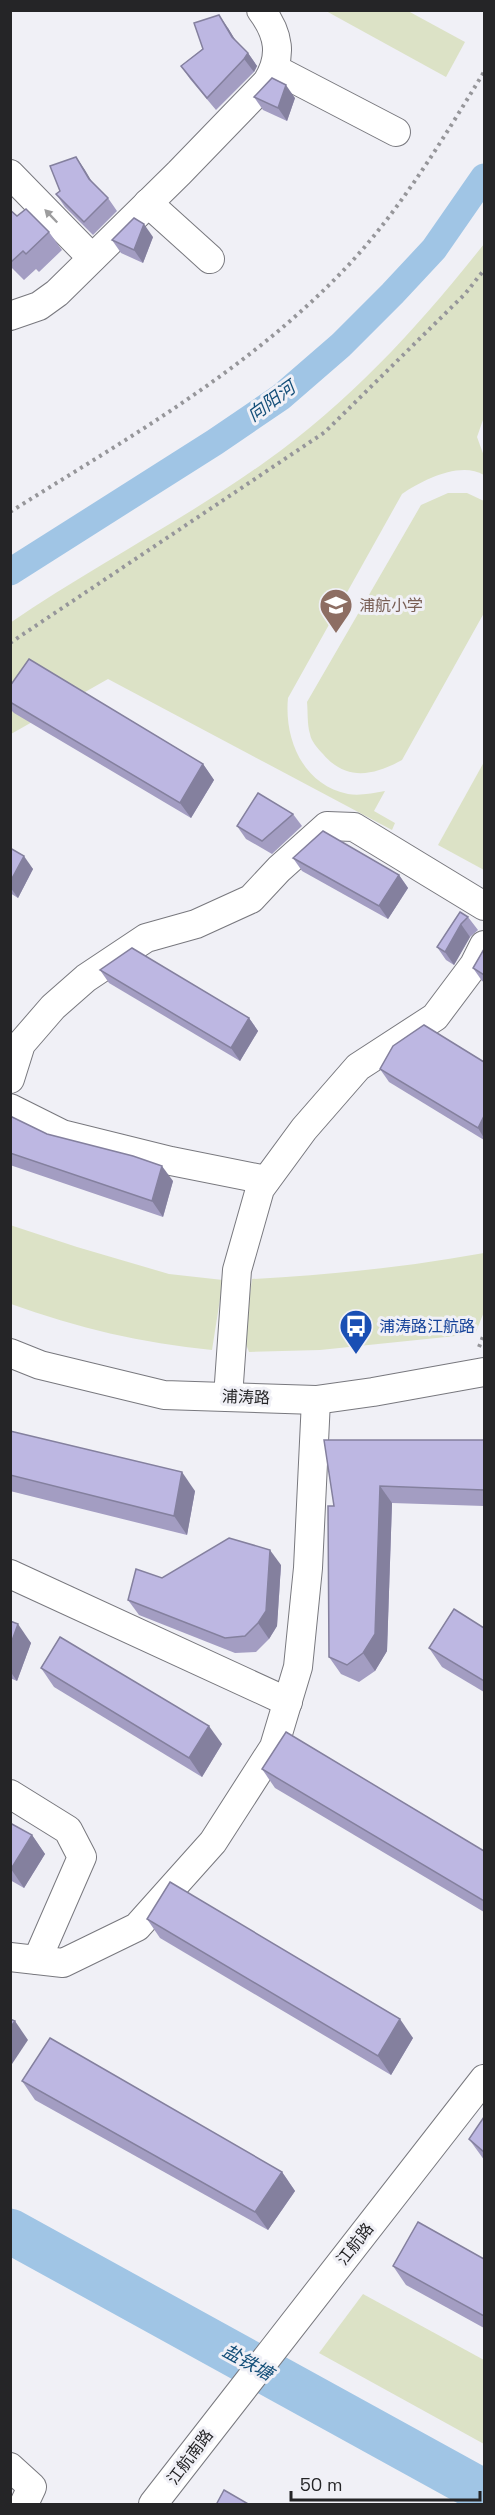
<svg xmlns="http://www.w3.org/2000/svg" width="495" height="2515" viewBox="0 0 495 2515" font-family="'Space Grotesk','Noto Sans SC',sans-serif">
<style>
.grass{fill:#dce2c6}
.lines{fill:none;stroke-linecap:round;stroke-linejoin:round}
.canal{stroke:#a0c5e5;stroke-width:27}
.river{stroke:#a0c5e5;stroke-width:45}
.minor-casing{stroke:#78787e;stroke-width:30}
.path{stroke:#96969a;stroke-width:4;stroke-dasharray:3 4.5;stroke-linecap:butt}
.minor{stroke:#fff;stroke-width:28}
.wall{fill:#a39dc2}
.shaded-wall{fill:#84809e}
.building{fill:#bdb7e2;stroke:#84809e;stroke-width:1.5}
.oneway{fill:#9d9d9e}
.labels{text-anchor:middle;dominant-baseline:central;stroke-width:6;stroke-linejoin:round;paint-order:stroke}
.education-label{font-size:16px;fill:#785e54;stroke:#f0f0f6;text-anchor:start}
.transit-label{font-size:16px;fill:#164399;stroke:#f0f0f6;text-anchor:start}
.street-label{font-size:16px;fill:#252527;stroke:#f0f0f6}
.water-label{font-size:18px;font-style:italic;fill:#144f79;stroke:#f0f0f6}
</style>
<rect width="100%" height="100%" fill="#f0f0f6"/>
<g class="grass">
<path d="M326 11H408L465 42 446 77Z"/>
<path d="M484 244V417L477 437 484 456V475C460 461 423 480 402 494L288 698C284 739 303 785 348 794 360 796 373 793 385 791L374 811 395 823 392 830 108 679 11 734 10 623C93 566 184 520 265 462 351 401 419 326 484 244Z"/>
<path d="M448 493H467L484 501V613L402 760C373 776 346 781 323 754 318 749 311 741 310 734 307 724 308 712 307 702L421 505Z"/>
<path d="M484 762V870L438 845Z"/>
<path d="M10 1225 77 1247 169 1274 223 1280 212 1350C142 1343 77 1328 11 1304Z"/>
<path d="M484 1253V1312L475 1334 320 1350 249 1352 244 1339 252 1279C330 1275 407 1267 484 1253Z"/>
<path d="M363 2294 484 2360V2444L319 2353Z"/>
</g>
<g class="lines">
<path class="canal" d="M10 572 215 442 281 397 341 345 392 294 434 249 484 177"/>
<path class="river" d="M10 2231 484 2492"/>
<defs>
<g id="minor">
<path d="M275 69 396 132"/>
<path d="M10 174 92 258"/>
<path d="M148 203 210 259"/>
<path d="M10 316 39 306 57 293 179 173 267 82C283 56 279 34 261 10"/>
<path d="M10 1079 21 1044 53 1007 86 978 146 938 196 924 251 899 279 869 327 826 354 827 484 906"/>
<path d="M10 1108 62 1134 171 1161 266 1180"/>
<path d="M10 1353 40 1365 164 1395 316 1400 373 1392 484 1372"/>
<path d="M228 1397 237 1270 260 1189 304 1129 358 1067 435 1017 474 965 484 945"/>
<path d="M10 1574 288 1702"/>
<path d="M10 1794 68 1830 82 1857 37 1960"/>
<path d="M10 1957 63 1963 137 1927 213 1842 274 1747 298 1667 308 1568 316 1400"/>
<path d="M10 2467 32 2487 24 2504"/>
<path d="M153 2504 484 2079"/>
</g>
</defs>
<use href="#minor" class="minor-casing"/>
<g class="path">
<path d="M10 512C126 439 242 374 339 275 397 216 441 142 484 72"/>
<path d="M10 643 325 432 465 294 484 270"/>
<path d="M479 1347 484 1334"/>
</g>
<use href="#minor" class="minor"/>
</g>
<g class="wall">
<path d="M228 28 236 41 248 53 257 66 254 72 216 110 190 79 181 66Z"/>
<path d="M254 97 295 98 287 121 263 110Z"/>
<path d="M76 157 92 183 108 198 117 211 93 235 65 207 56 194 60 191Z"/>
<path d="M10 210 17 216 49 232 62 250 39 272 36 269 24 280 10 266Z"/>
<path d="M153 237 143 263 121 253 112 240Z"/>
<path d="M10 686 203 764 214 780 191 818 14 713 10 709Z"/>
<path d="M293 814 302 826 272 854 246 839 237 826Z"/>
<path d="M10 848 33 869 18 898 10 893Z"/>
<path d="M293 858 399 875 408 888 388 919 302 871Z"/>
<path d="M460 912 468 917 478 930 470 937 454 965 446 960 437 947Z"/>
<path d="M484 949V982L482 981 473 968Z"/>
<path d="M100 970 249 1018 258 1031 240 1061 109 983Z"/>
<path d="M484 1062V1140L389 1082 380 1069Z"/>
<path d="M10 1116 47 1134 173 1181 163 1217 10 1165Z"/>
<path d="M10 1431 195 1491 187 1535 10 1491Z"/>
<path d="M484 1440V1506L392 1503 387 1651 375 1671 359 1682 341 1674 329 1657 334 1506Z"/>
<path d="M281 1565 277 1626 269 1639 256 1652 235 1653 139 1615 128 1600 162 1578Z"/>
<path d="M10 1621 31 1643 17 1681 10 1678Z"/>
<path d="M484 1628V1692L442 1667 429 1648Z"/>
<path d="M41 1668 222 1744 202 1777 54 1687Z"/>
<path d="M262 1769 484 1851V1912L275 1788Z"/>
<path d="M10 1823 32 1835 45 1854 24 1888 10 1880Z"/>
<path d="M147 1919 413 2038 391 2075 160 1938Z"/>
<path d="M22 2081 282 2172 295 2191 268 2230 35 2100Z"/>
<path d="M484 2117V2160L482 2157 469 2139Z"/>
<path d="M484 2259V2328L406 2285 393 2266Z"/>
</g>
<g class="shaded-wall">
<path d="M219 15 228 28 241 50 232 37Z"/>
<path d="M248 53 257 66 254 72 244 59Z"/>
<path d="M286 85 295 98 287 121 278 108Z"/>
<path d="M76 157 85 170 98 192 89 179Z"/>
<path d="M144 224 153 237 143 263 134 250Z"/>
<path d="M203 764 214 780 191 818 180 803Z"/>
<path d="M24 856 33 869 18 898 10 887V882Z"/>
<path d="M399 875 408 888 388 919 379 906Z"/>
<path d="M461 924 470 937 454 965 445 952Z"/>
<path d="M249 1018 258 1031 240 1061 231 1048Z"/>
<path d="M484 1116V1138L478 1128Z"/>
<path d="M162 1166 173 1181 163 1217 152 1201Z"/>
<path d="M182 1472 195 1491 187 1535 174 1516Z"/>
<path d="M380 1486 392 1503 387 1651 375 1671 363 1653Z"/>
<path d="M270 1550 281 1565 277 1626 269 1639 258 1623Z"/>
<path d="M18 1624 31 1643 17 1681 10 1671V1646Z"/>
<path d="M209 1726 222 1744 202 1777 189 1758Z"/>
<path d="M32 1835 45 1854 24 1888 11 1869Z"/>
<path d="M400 2019 413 2038 391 2075 378 2056Z"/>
<path d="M15 2021 28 2040 10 2067V2028Z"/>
<path d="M282 2172 295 2191 268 2230 255 2212Z"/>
</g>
<g class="building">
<path d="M219 15 232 37 248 53 244 59 207 98 181 66 203 49 194 23Z"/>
<path d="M272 78 286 85 278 108 254 97Z"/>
<path d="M76 157 89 179 108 198 84 222 56 194 60 191 50 166Z"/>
<path d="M26 209 49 232 26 254 23 251 11 262 10 261V210L17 216Z"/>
<path d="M134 218 144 224 134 250 112 240Z"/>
<path d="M29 659 203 764 180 803 10 702V686Z"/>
<path d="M258 793 293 814 262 841 237 826Z"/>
<path d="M323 831 399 875 379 906 293 858Z"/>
<path d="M10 848 24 856 10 882Z"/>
<path d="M460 912 468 917 461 924 445 952 437 947Z"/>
<path d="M132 948 249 1018 231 1048 100 970Z"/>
<path d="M484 949V975L473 968Z"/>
<path d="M424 1025 484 1062V1116L478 1128 380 1069 393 1046Z"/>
<path d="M10 1116 47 1134 133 1156 162 1166 152 1201 10 1153Z"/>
<path d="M10 1431 182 1472 174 1516 10 1475Z"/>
<path d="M324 1440H484V1490L380 1486 375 1634 363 1653 347 1665 329 1657 328 1506H334Z"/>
<path d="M229 1538 270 1550 266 1611 258 1623 245 1636 225 1638 128 1600 136 1569 162 1578Z"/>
<path d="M454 1609 484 1628V1681L429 1648Z"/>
<path d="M10 1621 18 1624 10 1646Z"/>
<path d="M60 1637 209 1726 189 1758 41 1668Z"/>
<path d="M286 1732 484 1851V1901L262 1769Z"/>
<path d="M10 1823 32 1835 11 1869H10Z"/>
<path d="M170 1882 400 2019 378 2056 147 1919Z"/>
<path d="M10 2019 15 2021 10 2028Z"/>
<path d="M50 2038 282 2172 255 2212 22 2081Z"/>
<path d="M484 2117V2152L469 2139Z"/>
<path d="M418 2222 484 2259V2316L393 2266Z"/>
<path d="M224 2490 250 2505H216Z"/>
</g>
<defs><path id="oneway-solid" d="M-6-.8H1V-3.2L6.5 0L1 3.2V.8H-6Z" transform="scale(1.5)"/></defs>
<use class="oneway" href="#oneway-solid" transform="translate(51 216) rotate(-134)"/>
<defs>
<symbol id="school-pin" viewBox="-11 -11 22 30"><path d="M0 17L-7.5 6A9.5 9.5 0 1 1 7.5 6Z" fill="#8d6e63" stroke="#f0f0f6"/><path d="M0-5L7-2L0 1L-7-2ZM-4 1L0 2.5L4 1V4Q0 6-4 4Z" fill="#fff"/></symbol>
<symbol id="bus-pin" viewBox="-11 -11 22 30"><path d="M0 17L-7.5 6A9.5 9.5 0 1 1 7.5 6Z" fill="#1a4fb4" stroke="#f0f0f6"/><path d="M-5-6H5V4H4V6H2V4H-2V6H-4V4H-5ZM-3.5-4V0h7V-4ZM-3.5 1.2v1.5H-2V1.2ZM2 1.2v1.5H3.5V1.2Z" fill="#fff"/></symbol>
</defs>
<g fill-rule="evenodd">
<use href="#school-pin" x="317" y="586" width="38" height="52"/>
<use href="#bus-pin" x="337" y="1307" width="38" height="52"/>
</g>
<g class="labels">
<g class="education-label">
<text x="359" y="605">浦航小学</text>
</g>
<g class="transit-label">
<text x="379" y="1326">浦涛路江航路</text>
</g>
<g class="street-label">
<text transform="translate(246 1397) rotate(2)">浦涛路</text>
<text transform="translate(355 2244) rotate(-52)">江航路</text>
<text transform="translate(190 2457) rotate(-53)">江航南路</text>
</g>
<g class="water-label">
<text transform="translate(271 401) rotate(-36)">向阳河</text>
<text transform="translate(248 2362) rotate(29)">盐铁塘</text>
</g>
</g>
<rect width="495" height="2515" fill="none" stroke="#252527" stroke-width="24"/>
<path d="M291 2491v9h189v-9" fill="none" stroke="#252527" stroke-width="3"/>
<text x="300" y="2491" font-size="18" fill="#252527" stroke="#f0f0f6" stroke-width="4.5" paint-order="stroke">50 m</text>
</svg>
